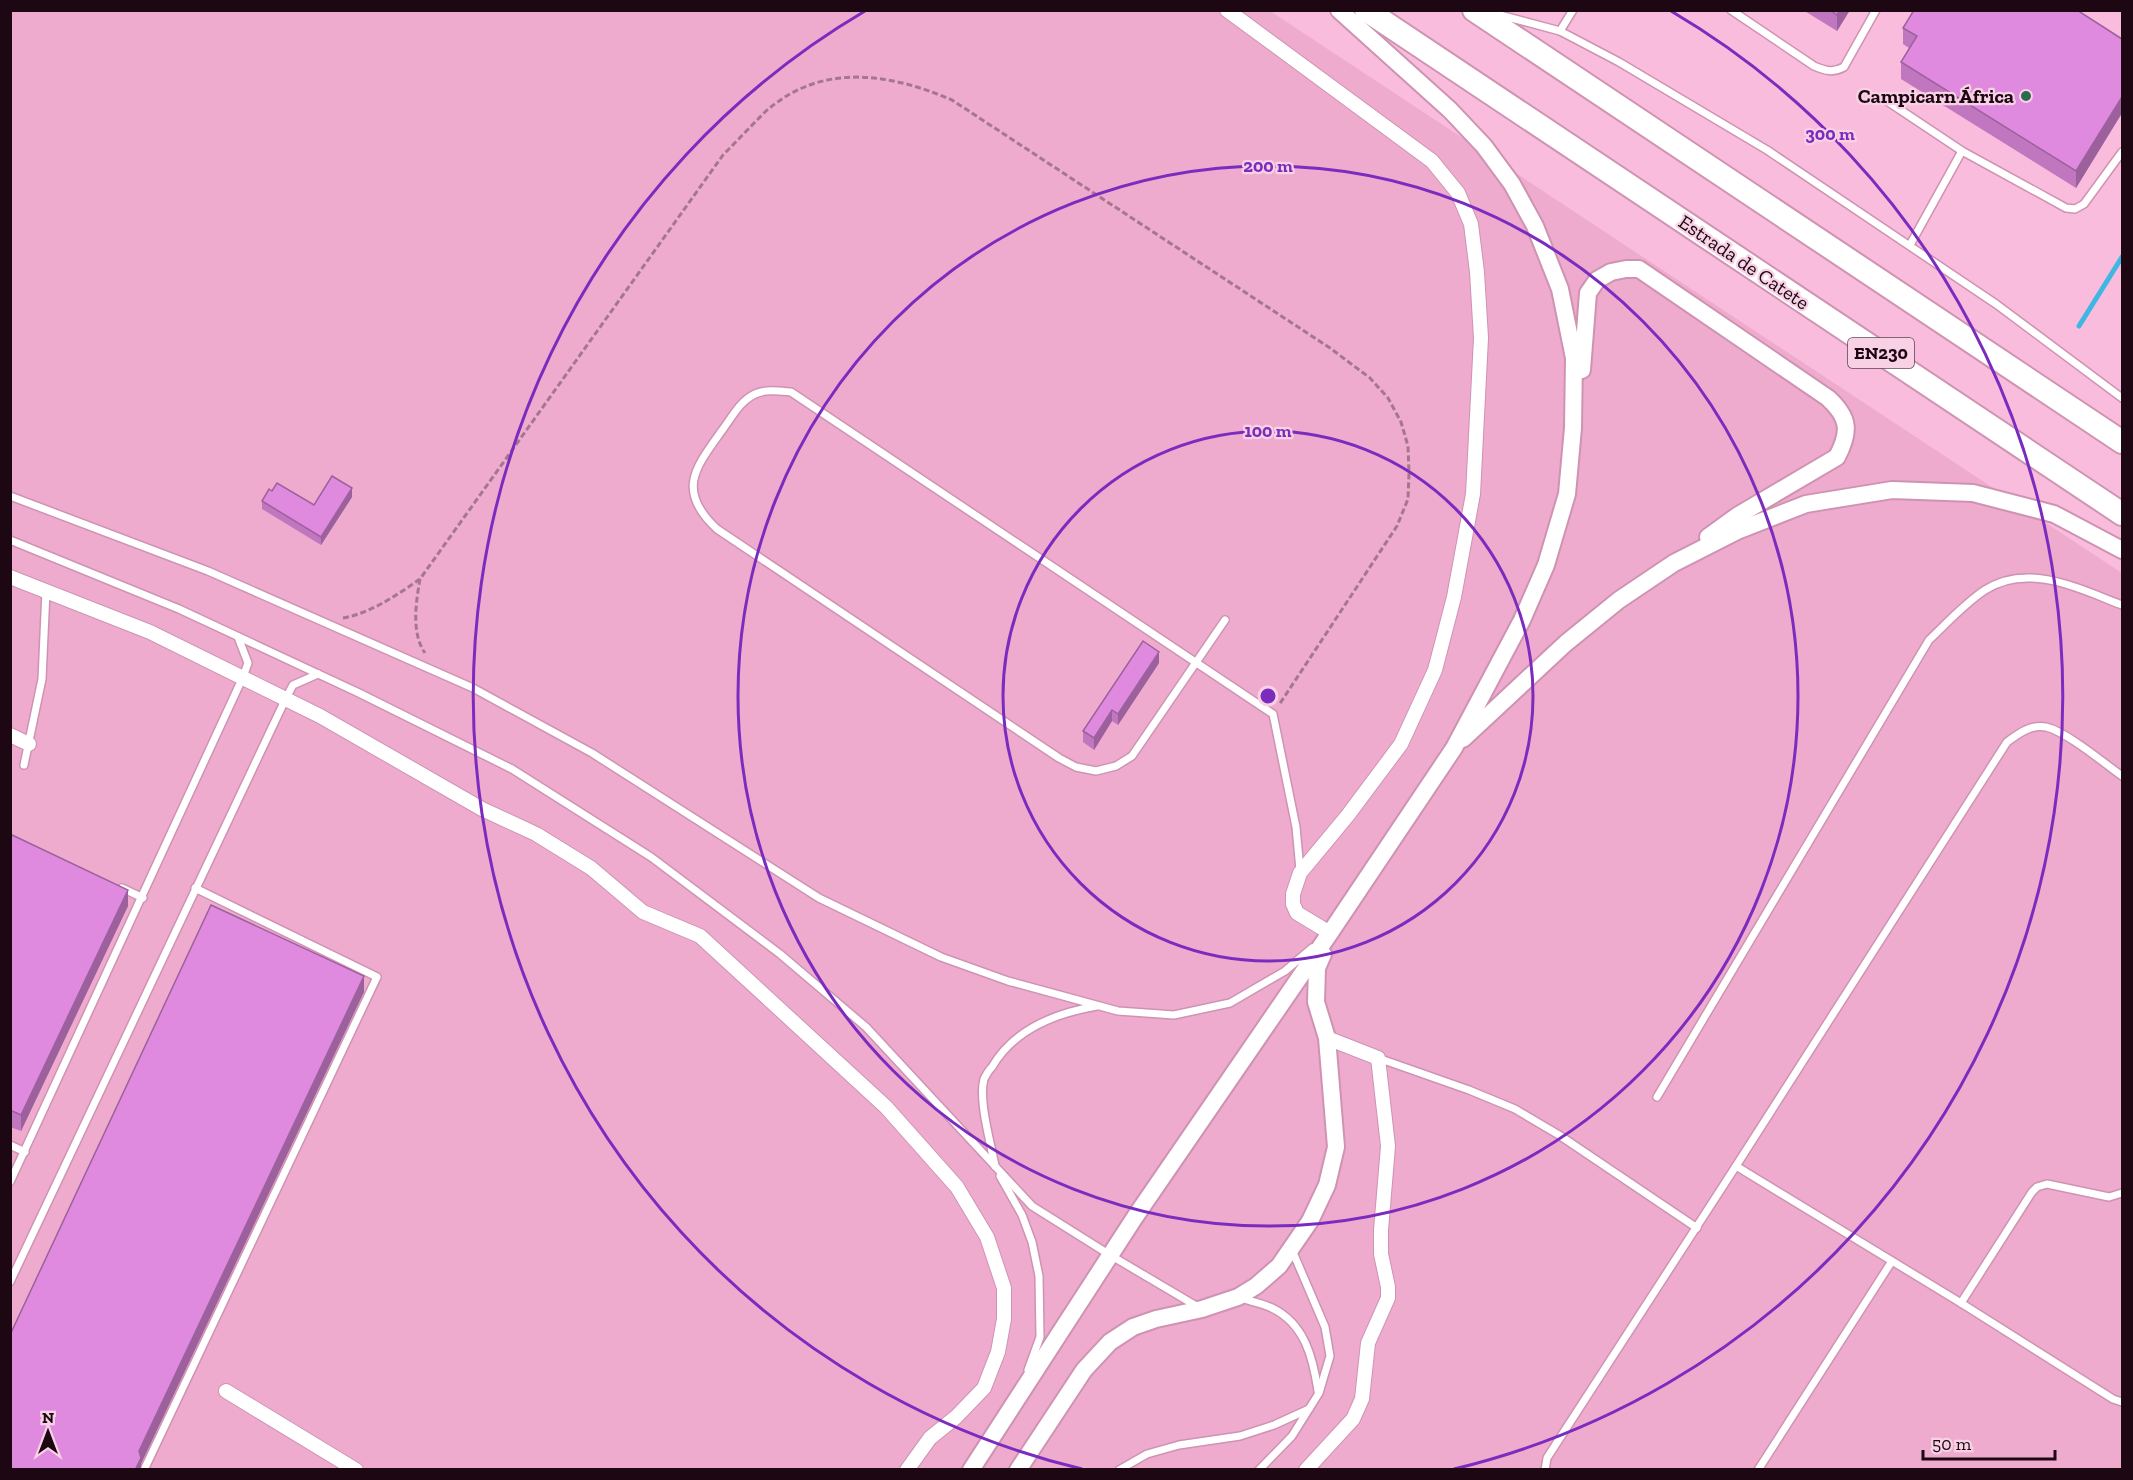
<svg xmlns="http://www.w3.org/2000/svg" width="2133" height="1480" viewBox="0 0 2133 1480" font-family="'Zilla Slab',serif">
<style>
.built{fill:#eeabce}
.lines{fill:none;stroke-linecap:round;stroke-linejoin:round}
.stream{stroke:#40b7e2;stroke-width:5}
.service-casing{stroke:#cf93b2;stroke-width:10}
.minor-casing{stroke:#cf93b2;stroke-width:16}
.tertiary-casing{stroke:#cf93b2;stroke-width:20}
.trunk-casing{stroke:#cf93b2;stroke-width:26}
.path{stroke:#a5778f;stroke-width:3;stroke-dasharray:6 3;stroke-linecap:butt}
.service{stroke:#fff;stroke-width:7}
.minor{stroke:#fff;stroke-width:14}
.tertiary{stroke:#fff;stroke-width:16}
.trunk{stroke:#fff;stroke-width:22}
.wall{fill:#c077c0}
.shaded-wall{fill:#9c619c}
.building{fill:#df8adf;stroke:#9c619c;stroke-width:1.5}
.ring{fill:none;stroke:#7b2cbf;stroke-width:3}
.poi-dot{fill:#2d6853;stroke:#f8d1e4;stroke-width:2}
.labels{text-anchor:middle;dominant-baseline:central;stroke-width:4.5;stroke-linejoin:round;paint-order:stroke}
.shield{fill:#f8d1e4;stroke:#5e4452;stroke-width:1.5}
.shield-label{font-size:18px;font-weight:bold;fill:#1c0713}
.poi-label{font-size:20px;font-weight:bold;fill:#1c0713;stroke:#f8d1e4;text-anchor:end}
.street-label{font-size:20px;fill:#1c0713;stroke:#f8d1e4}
.centre{fill:#7b2cbf;stroke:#f8d1e4;stroke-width:3}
.ring-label{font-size:18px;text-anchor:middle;font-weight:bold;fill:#7b2cbf;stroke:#f8d1e4;stroke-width:4.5;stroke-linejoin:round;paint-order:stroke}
</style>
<rect width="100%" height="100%" fill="#fabcdc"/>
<path class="built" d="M10 11H1270L2122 573V1469H11Z"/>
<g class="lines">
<path class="stream" d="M2079 326 2122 257"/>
<defs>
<g id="service">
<path d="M1731 10 1814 66C1826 71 1833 73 1844 67L1876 10"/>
<path d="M1496 14 1560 31 1619 62 1767 150 1996 304 2122 398"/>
<path d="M1560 31 1573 10"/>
<path d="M1884 99 1962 151 2066 208 2075 209 2084 204 2122 152"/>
<path d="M1910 245 1962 151"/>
<path d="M10 496 208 571 473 688 592 753 819 898 941 957 1008 981 1118 1011 1174 1015 1230 1003 1285 971 1312 948"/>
<path d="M10 540 179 609 359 693 512 769 651 857 780 954 866 1027 1032 1206 1110 1255 1198 1307"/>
<path d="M1225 620 1132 756 1116 766 1096 771 1076 767 1059 758 717 529C675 490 696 467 723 429 732 417 740 401 755 394 766 389 779 391 791 392L1273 714 1296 827 1300 870"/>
<path d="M24 765 42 679 46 591"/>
<path d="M122 888 143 898"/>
<path d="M1378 1058 1469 1090 1515 1109 1559 1135 1697 1228"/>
<path d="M1657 1097 1929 640C1946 624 1965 603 1985 590 2028 562 2080 589 2122 605"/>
<path d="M10 1145 25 1152"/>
<path d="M995 1166C991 1144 978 1100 984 1079 986 1075 989 1070 992 1067 1014 1029 1056 1013 1097 1006"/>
<path d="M1736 1166 1961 1303 2113 1399 2122 1402"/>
<path d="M1000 1176 1022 1215 1032 1242 1039 1276 1040 1337 1028 1370"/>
<path d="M10 1182 243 677 248 663 238 637"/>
<path d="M10 1282 286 698 293 685 318 674"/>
<path d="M1240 1298C1250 1301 1262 1303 1272 1308 1305 1324 1313 1358 1318 1391"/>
<path d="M1961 1303 2032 1192 2037 1187 2047 1184 2109 1197 2122 1193"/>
<path d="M144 1470 377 977 195 888"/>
<path d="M1119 1470 1147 1454 1179 1445 1240 1436 1274 1425 1309 1409"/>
<path d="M1259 1470 1292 1436 1319 1393 1330 1356 1325 1327 1292 1250"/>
<path d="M1545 1470 1547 1458 1736 1166 2007 742C2018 734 2031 724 2046 727 2067 732 2104 763 2122 776"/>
<path d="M1758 1470 1892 1261"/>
</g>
<g id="minor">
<path d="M1227 10 1432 161 1458 193 1471 224 1477 272 1481 338 1473 494 1454 597 1435 670 1401 744 1348 815 1300 873 1293 894V904L1297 913 1330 933"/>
<path d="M10 577 150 632 320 716 482 809 536 834 591 868 643 912 700 936 886 1107 957 1187 987 1237 1004 1288V1319L998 1352 984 1388 956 1417 930 1438 907 1470"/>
<path d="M10 735 29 744"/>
<path d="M226 1391 356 1470"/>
<path d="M1306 1470 1353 1419 1362 1399 1368 1343 1388 1298V1287L1381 1254V1230L1388 1146 1378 1058 1327 1038"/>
</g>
<g id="tertiary">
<path d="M1582 370 1588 293 1597 280 1611 272 1626 269H1639L1828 398C1850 418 1850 432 1837 457L1737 516 1708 537"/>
<path d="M1463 739 1566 643 1619 600 1674 563 1737 531 1806 504 1892 490 1973 493 2054 514 2122 550"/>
<path d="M971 1470 1135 1217 1330 933 1454 748 1522 620 1546 565 1567 494 1573 428 1574 358 1560 289 1535 226 1512 184 1484 146 1450 110 1339 10"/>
<path d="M1018 1470 1084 1370 1110 1342 1133 1327 1156 1319 1202 1309 1238 1297 1256 1286 1279 1266 1310 1221 1327 1185 1336 1147 1327 1038 1316 1002 1317 968 1323 954"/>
</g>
<g id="trunk">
<path d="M1366 10 2122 514"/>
<path d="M1474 10 2122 442"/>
</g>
</defs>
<use href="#service" class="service-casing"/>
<use href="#minor" class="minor-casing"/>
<use href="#tertiary" class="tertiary-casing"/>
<use href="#trunk" class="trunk-casing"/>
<g class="path">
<path d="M420 579C416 602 411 633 425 653"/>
<path d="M343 618C371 613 397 595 420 579L723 155C737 141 751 126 765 112 821 62 889 73 952 100L1330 348 1370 378 1388 398 1401 422 1408 446 1409 473 1408 499 1397 526 1279 705"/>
</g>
<use href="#service" class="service"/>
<use href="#minor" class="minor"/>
<use href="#tertiary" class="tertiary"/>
<use href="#trunk" class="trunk"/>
</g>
<g class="wall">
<path d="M1803 10H1850L1837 31Z"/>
<path d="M1903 28 2122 39V113L2076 188 1901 79V62L1909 48 1903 44Z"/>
<path d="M272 491 314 505 352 497 321 545 262 509V501Z"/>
<path d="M1159 663 1118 725 1112 721 1094 750 1083 742V731Z"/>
<path d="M10 834 128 906 21 1131 10 1127Z"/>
</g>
<g class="shaded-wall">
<path d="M1839 10H1850L1837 31V15Z"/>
<path d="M2122 97V113L2076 188V171Z"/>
<path d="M352 488V497L321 545V537Z"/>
<path d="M1159 652V663L1118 725V714Z"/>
<path d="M1112 710V721L1094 750V738Z"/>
<path d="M128 890V906L21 1131V1115Z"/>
<path d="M364 976V992L141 1464V1470H135L139 1451Z"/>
</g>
<g class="building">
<path d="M1830 10H1839L1837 15Z"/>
<path d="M1914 10H2077L2122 39V97L2076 171 1901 62 1917 36 1903 28Z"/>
<path d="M332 476 352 488 321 537 262 501 269 489 272 491 277 483 314 505Z"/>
<path d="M1143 641 1159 652 1118 714 1112 710 1094 738 1083 731Z"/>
<path d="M10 834 128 890 21 1115 10 1110Z"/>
<path d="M211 905 364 976 139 1451 141 1458 135 1470H10V1335Z"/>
</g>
<g class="ring">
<circle cx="1268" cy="696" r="265"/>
<circle cx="1268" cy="696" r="530"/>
<path d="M1082 1469A795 795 0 0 1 865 11M1671 11A795 795 0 0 1 1454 1469"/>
</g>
<circle class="poi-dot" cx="2026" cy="96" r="6"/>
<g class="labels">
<rect class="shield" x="1848" y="338" width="66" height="30" rx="4.5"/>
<g class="shield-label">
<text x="1881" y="353">EN230</text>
</g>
<g class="poi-label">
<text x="2014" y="96">Campicarn África</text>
</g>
<g class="street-label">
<text transform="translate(1744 262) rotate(34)">Estrada de Catete</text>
</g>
</g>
<circle cx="1268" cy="696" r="9" class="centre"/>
<g class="ring-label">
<text x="1830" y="140">300 m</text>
<text x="1268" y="172">200 m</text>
<text x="1268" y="437">100 m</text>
</g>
<rect width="2133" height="1480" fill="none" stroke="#1c0713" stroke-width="24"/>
<g transform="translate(48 1432)" stroke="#f8d1e4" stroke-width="4.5" paint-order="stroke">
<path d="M0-4.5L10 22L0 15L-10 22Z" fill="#1c0713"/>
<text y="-9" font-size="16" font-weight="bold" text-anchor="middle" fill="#1c0713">N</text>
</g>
<path d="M1923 1450v9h132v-9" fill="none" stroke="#1c0713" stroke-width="3"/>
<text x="1932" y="1450" font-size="18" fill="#1c0713" stroke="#f8d1e4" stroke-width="4.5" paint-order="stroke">50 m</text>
</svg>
